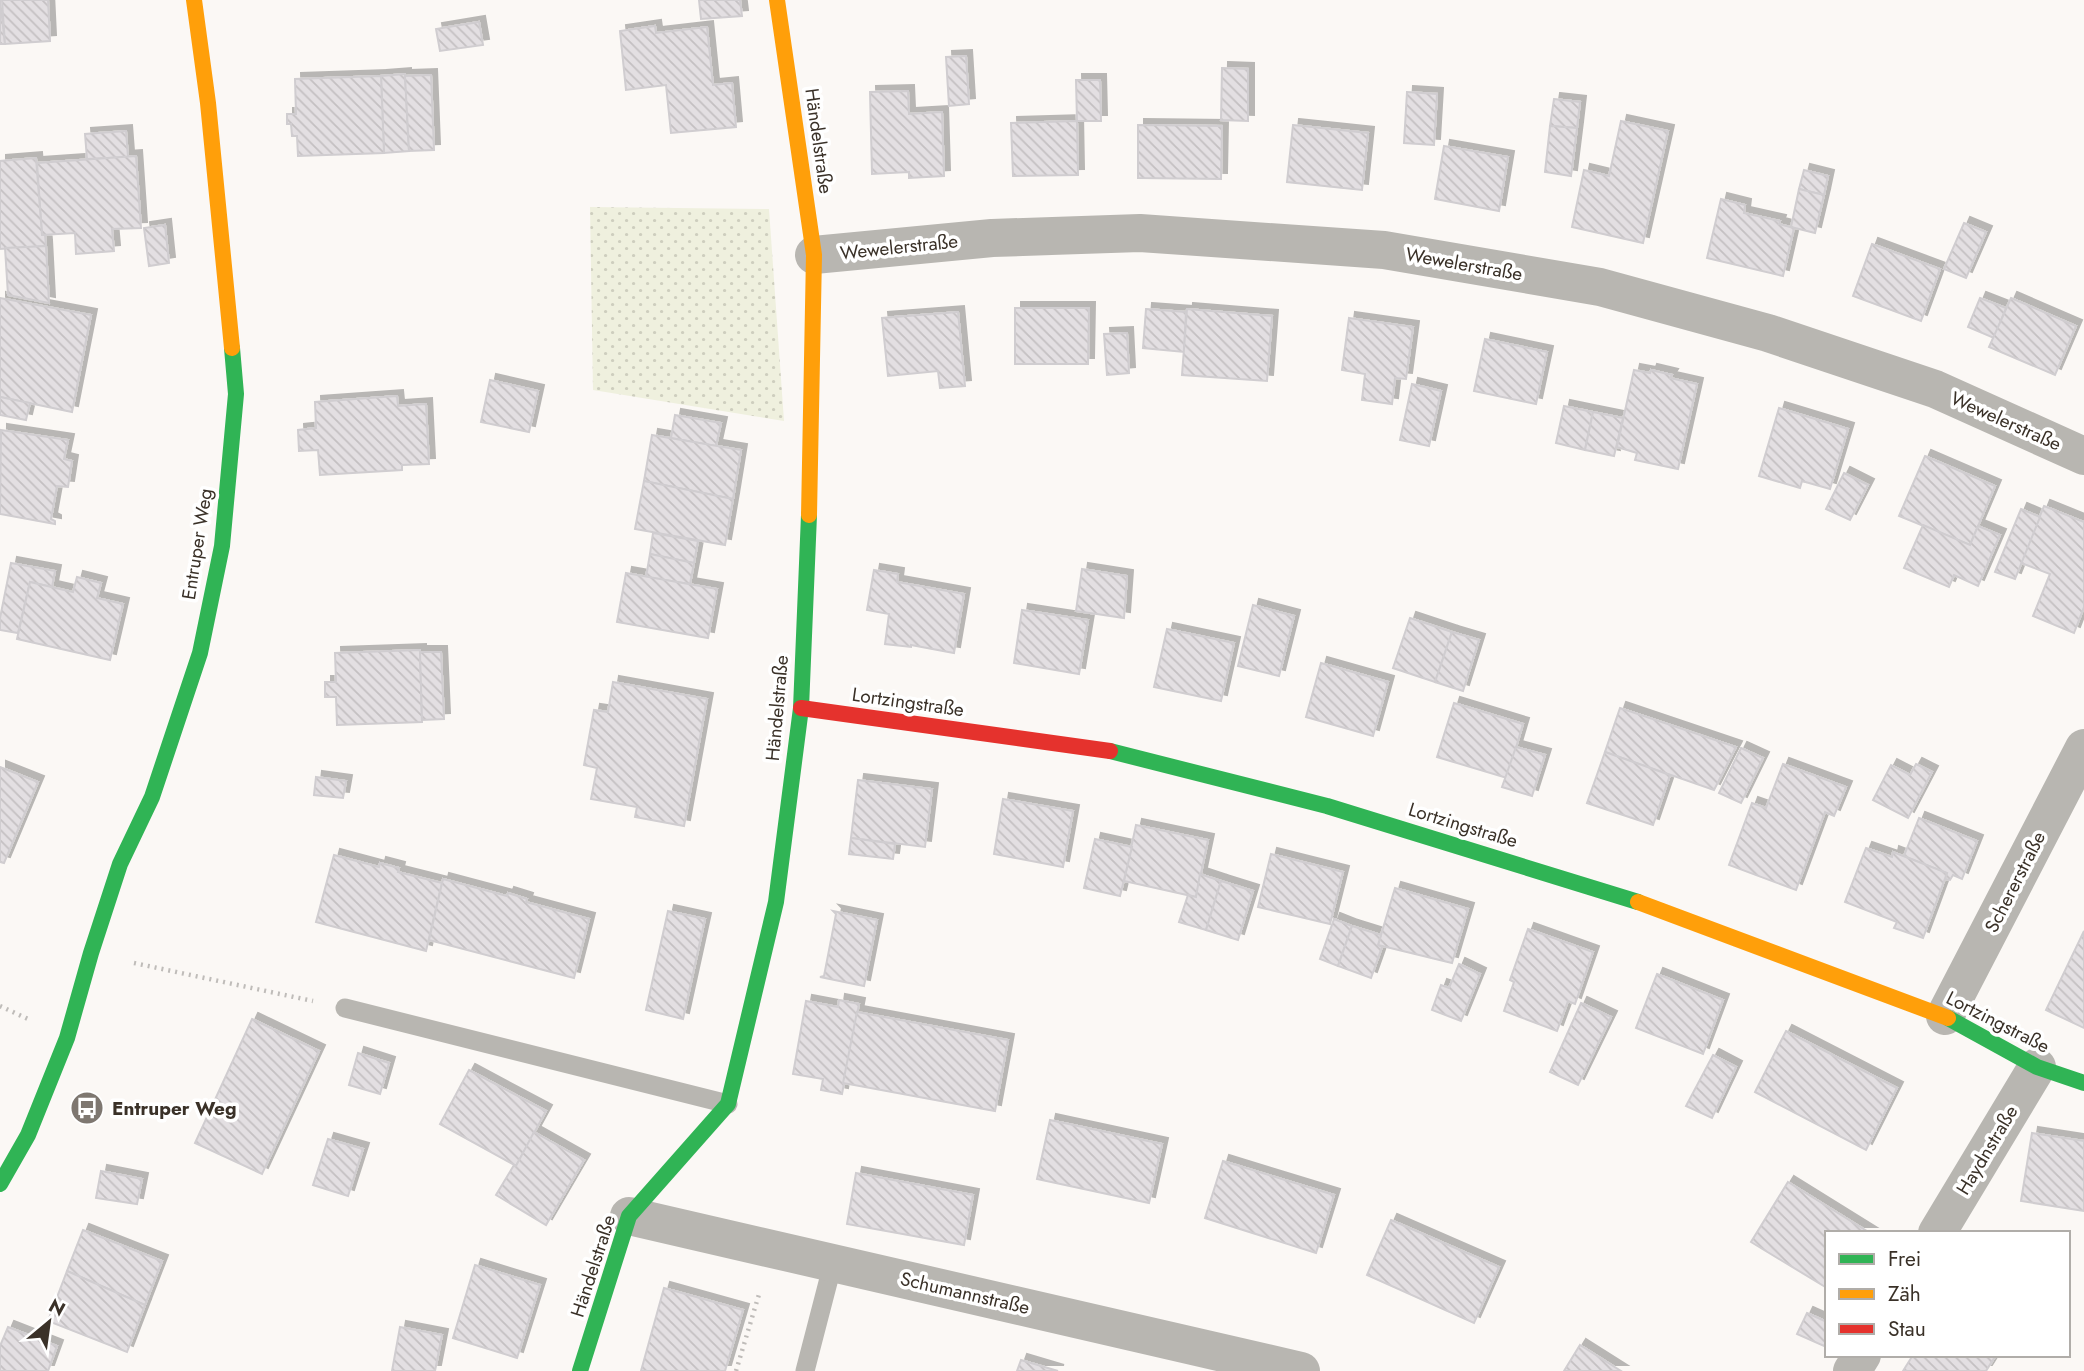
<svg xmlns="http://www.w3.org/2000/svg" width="2084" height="1371" viewBox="0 0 2084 1371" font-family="Jost,sans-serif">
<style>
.grass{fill:url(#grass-dots)}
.building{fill:url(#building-back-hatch);stroke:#d0cdd0;stroke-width:2;filter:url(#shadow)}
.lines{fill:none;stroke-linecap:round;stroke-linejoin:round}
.path{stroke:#bfbcb9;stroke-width:4.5;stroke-dasharray:2 5;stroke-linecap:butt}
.lane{stroke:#b8b6b1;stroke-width:19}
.street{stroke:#b8b6b1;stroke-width:38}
.fast{stroke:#30b455;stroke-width:16}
.slow{stroke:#ff9f0a;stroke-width:16}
.jam{stroke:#e5322d;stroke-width:16}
.labels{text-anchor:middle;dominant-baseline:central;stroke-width:7;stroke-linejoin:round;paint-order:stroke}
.street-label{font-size:19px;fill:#3a3128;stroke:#fff}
.poi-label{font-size:19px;font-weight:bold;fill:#3a3128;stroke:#fff;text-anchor:start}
</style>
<defs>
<pattern id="grass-dots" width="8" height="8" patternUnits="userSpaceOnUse" patternTransform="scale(1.75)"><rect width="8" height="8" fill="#eff0de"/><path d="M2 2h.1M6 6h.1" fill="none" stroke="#cecebe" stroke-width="1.8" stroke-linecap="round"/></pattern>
<pattern id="building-back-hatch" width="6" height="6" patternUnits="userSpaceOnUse" patternTransform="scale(1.75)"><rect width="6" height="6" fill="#e3dfe2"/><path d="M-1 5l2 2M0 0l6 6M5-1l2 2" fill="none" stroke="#c4c0c2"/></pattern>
<filter id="shadow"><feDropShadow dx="6" dy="-6" stdDeviation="0" flood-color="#0004"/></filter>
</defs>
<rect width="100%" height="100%" fill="#fbf8f5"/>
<path class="grass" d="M590 207 769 209 784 421 593 390Z"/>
<g class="building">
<path d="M0 0 5 44H0Z"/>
<path d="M2 0H48L50 41 5 44Z"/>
<path d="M699 0H740L742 16 701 19Z"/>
<path d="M479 22 483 45 440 51 436 29Z"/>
<path d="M655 26 656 33 707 27 713 85 732 83 736 127 671 133 666 85 626 90 620 31Z"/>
<path d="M966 56 969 104 949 106 946 57Z"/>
<path d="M1222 68 1248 69V121L1221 120Z"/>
<path d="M405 74 409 151 384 153 381 76Z"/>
<path d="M431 75 434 150 409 151 405 76Z"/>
<path d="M381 76 384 153 298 156 297 136H292L291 124H287V114H296L295 79Z"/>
<path d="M1076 80H1100L1101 121H1077Z"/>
<path d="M908 91 909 114 942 112 944 176 909 178V172L872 174 870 92Z"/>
<path d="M1407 92 1437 94 1434 145 1404 143Z"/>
<path d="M1554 99 1580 102 1577 128 1550 126Z"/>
<path d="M1077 121 1078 175 1013 176 1011 123Z"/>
<path d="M1621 121 1668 131 1643 243 1572 227 1584 170 1609 176Z"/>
<path d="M1138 125 1222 126 1221 179 1138 178Z"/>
<path d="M1293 125 1368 133 1362 190 1287 182Z"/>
<path d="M1550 126 1577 128 1571 176 1545 172Z"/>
<path d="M126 131 128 157 87 159 85 134Z"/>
<path d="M1444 146 1508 157 1499 211 1435 199Z"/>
<path d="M136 156 141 228 112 229 114 251 76 254 75 233 42 235 37 163Z"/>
<path d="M36 158 42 235H45L46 246 0 249V161Z"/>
<path d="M1804 170 1828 176 1824 195 1799 189Z"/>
<path d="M1799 189 1824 195 1815 233 1791 227Z"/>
<path d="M1721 199 1745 205 1744 213 1780 221 1779 224 1794 228 1783 276 1707 258Z"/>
<path d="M1964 223 1986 232 1966 278 1944 269Z"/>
<path d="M165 225 169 263 149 266 144 228Z"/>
<path d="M1872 244 1940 269 1921 321 1853 296Z"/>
<path d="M46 246 49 303 8 295 5 248Z"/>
<path d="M0 298 91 315 72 412 0 397Z"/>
<path d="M1980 298 2006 308 1994 338 1968 327Z"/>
<path d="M2011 298 2076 326 2055 375 1989 347Z"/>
<path d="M1015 308H1089L1088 364H1015Z"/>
<path d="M1146 309 1186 312 1184 352 1143 348Z"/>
<path d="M1187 309 1272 316 1267 381 1182 375Z"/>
<path d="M958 312 965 386 940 388 938 371 888 376 882 318Z"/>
<path d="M1349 318 1413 327 1406 379 1395 378 1392 404 1362 400 1365 374 1342 370Z"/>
<path d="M1127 333 1129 373 1107 375 1104 334Z"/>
<path d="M1485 339 1547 352 1536 404 1474 391Z"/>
<path d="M1634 370 1650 373 1651 370 1672 375 1670 378 1697 384 1678 469 1635 460 1637 453 1617 447Z"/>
<path d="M490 380 538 391 529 432 481 422Z"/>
<path d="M1412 384 1441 391 1429 446 1400 440Z"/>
<path d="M397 396 398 406 426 404 429 464 402 465V470L320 475 318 450 299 451 298 430 316 428 315 402Z"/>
<path d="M0 397 30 403 26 420 0 415Z"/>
<path d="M1564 406 1593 412 1585 450 1556 443Z"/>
<path d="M1779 408 1848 429 1830 489 1802 481 1800 488 1759 476Z"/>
<path d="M1593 412 1623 418 1614 456 1585 450Z"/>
<path d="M675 415 721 423 716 446 671 438Z"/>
<path d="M1 430 68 440 64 459 72 461 68 487 57 486 51 519 55 521V524L0 514Z"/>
<path d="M652 435 741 450 733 499 644 481Z"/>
<path d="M1925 456 1995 486 1970 545 1899 516Z"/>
<path d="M1844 473 1868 485 1850 520 1826 509Z"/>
<path d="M644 481 733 499 725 545 635 529Z"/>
<path d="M2044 506 2084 522V607L2074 633 2033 616 2050 574 2021 563Z"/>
<path d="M2021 509 2040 517 2015 579 1995 572Z"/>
<path d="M1923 525 1970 545 1978 526 2000 535 1978 586 1954 575 1949 587 1904 568Z"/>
<path d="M653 533 698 541 694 563 650 554Z"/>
<path d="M650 554 694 563 690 584 646 577Z"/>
<path d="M11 563 55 571 52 587 30 582 18 633 0 630V618Z"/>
<path d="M1082 569 1127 576 1124 618 1076 611Z"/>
<path d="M874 570 898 574 897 582 964 594 954 653 911 645V647L885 644 889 614 867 610Z"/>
<path d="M626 573 717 589 708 638 617 622Z"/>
<path d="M77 577 101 583 97 598 123 604 110 660 17 639 30 582 73 592Z"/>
<path d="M1253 605 1294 616 1279 676 1238 666Z"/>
<path d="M1022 610 1088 620 1079 674 1014 663Z"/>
<path d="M1410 618 1452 632 1435 682 1393 668Z"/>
<path d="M1167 629 1234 643 1221 701 1154 687Z"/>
<path d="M1452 632 1479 640 1463 691 1435 682Z"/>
<path d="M420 650 422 722 337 725 336 697H325V682H336L335 653Z"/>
<path d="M420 652H441L444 719 422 720Z"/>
<path d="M1321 663 1388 682 1373 736 1306 717Z"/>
<path d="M613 682 707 699 684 826 635 817 637 807 591 799 597 768 584 765 594 710 608 712Z"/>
<path d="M1454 703 1523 724 1507 778 1437 757Z"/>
<path d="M1620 708 1736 747 1714 790 1605 752Z"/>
<path d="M1516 747 1545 755 1532 796 1502 787Z"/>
<path d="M1741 748 1763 758 1741 803 1719 793Z"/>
<path d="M1605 752 1670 775 1653 825 1587 803Z"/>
<path d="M1783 764 1846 787 1834 816 1825 812 1796 890 1729 865 1752 803 1766 808Z"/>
<path d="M1916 764 1932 772 1908 818 1873 800 1891 765 1910 775Z"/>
<path d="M0 767 38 782 4 863 0 862Z"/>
<path d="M316 777 346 781 343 798 314 795Z"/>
<path d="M858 780 932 789 925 847 851 838Z"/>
<path d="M1003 799 1073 811 1063 867 994 854Z"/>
<path d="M1919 818 1977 841 1962 879 1953 875 1950 880 1945 879 1947 873 1904 856Z"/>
<path d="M1136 825 1208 840 1196 897 1124 881Z"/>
<path d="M851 838 895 844 893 859 849 854Z"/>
<path d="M1095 839 1132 847 1120 896 1084 888Z"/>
<path d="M1866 848 1892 857 1893 852 1947 873 1923 938 1894 928 1897 922 1845 902Z"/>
<path d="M1271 854 1343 872 1330 924 1258 907Z"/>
<path d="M334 855 379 867 380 863 399 868 398 872 442 883 426 951 316 922Z"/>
<path d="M1200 874 1221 881 1206 930 1179 922 1188 895 1196 897Z"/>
<path d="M443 879 507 896 508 893 527 899 526 902 589 919 574 978 429 940Z"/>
<path d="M1221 881 1253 891 1238 940 1206 930Z"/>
<path d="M1395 888 1468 909 1452 963 1378 945Z"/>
<path d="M668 911 705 919 683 1019 646 1010Z"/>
<path d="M833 911 877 920 864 986 820 977 824 976 836 914Z"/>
<path d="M1334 919 1352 926 1338 966 1320 959Z"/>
<path d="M1352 926 1381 935 1378 945 1382 947 1371 978 1338 966Z"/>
<path d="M1528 929 1593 952 1575 1004 1568 1001 1557 1031 1504 1011 1514 982 1510 980Z"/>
<path d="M2084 931V1028L2046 1010Z"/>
<path d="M1459 964 1480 974 1461 1021 1432 1010 1441 985 1449 988Z"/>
<path d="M1657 974 1723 1000 1703 1054 1636 1028Z"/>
<path d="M839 1000 859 1004 842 1094 821 1090 823 1079 793 1074 806 1001 838 1007Z"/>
<path d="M1581 1003 1611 1017 1578 1085 1550 1072Z"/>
<path d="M857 1012 1008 1040 995 1111 843 1083Z"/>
<path d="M252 1019 319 1051 262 1174 195 1143Z"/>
<path d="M1786 1031 1897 1088 1866 1150 1755 1092Z"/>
<path d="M358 1053 389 1063 380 1094 349 1085Z"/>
<path d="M1713 1055 1736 1067 1712 1118 1686 1106Z"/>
<path d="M469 1070 546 1111 516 1166 440 1124Z"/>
<path d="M1050 1120 1162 1144 1149 1203 1037 1179Z"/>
<path d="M534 1132 584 1160 546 1225 496 1195 514 1165 516 1166Z"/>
<path d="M2032 1133 2084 1141V1211L2021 1201Z"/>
<path d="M328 1139 363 1149 348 1196 313 1185Z"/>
<path d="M1223 1161 1334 1195 1316 1253 1205 1218Z"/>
<path d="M101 1171 142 1179 137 1204 96 1198Z"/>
<path d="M856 1173 973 1195 964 1245 847 1224Z"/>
<path d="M1788 1182 1870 1233H1827V1288L1751 1242Z"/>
<path d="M1391 1220 1499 1267 1474 1323 1367 1275Z"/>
<path d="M83 1230 162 1261 145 1305 67 1271Z"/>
<path d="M475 1265 540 1285 517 1358 453 1338Z"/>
<path d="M67 1271 145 1305 127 1352 48 1321Z"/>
<path d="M664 1288 743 1310 725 1371H641Z"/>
<path d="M1807 1313 1827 1322V1340L1824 1346 1797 1334Z"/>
<path d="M8 1327 57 1346 48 1371H0V1346Z"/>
<path d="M400 1327 442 1335 435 1371H392Z"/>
<path d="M1580 1345 1621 1371H1564Z"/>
<path d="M1913 1355 1929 1357 1996 1355 1986 1371H1903Z"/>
<path d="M1021 1360 1058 1371H1017Z"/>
</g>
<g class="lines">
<g class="path">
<path d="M134 963 313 1001"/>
<path d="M0 1006 28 1019"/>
<path d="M736 1371 760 1291"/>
</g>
<g class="lane">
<path d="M345 1008 728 1104"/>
<path d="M805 1371 833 1263"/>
</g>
<g class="street">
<path d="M814 255 992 238 1140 233 1384 250 1600 287 1768 333 1935 389 2084 456"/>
<path d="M1945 1016 2084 748"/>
<path d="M629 1216 1301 1371"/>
<path d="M1937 1233 2037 1067"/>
<path d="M1852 1371 1862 1355"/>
</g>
<g class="fast">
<path d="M1110 751 1327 806 1638 902"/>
<path d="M1948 1018 2037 1067 2084 1083"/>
<path d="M0 1184 28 1135 67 1038 91 953 120 864 152 797 200 653 222 546 236 394 232 348"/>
<path d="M580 1371 629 1216 728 1104 776 902 801 708 809 515"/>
</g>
<g class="slow">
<path d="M194 0 208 103 232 348"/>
<path d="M777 0 814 255 809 515"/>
<path d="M1638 902 1948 1018"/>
</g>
<path class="jam" d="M801 708 1110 751"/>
</g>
<defs>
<symbol id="bus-disc" viewBox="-11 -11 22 22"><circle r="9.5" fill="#7e7770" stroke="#fff"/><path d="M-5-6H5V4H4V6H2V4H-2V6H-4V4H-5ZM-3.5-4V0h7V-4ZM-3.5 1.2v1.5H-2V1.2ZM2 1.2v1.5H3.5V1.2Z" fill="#fff"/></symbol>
</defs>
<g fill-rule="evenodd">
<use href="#bus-disc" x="68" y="1089" width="38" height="38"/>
</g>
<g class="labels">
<g class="street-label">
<text transform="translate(819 141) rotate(82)">Händelstraße</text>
<text transform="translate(899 247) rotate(-6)">Wewelerstraße</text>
<text transform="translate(1464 264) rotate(10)">Wewelerstraße</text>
<text transform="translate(2006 421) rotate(24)">Wewelerstraße</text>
<text transform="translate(197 544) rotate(-81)">Entruper Weg</text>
<text transform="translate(908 702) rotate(8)">Lortzingstraße</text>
<text transform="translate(777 708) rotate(-85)">Händelstraße</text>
<text transform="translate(1463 825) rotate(17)">Lortzingstraße</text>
<text transform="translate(2015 882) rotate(-63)">Schererstraße</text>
<text transform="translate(1998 1022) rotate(27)">Lortzingstraße</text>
<text transform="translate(1987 1150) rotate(-59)">Haydnstraße</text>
<text transform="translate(593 1266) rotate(-72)">Händelstraße</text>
<text transform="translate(965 1293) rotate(13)">Schumannstraße</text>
</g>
<g class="poi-label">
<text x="112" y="1108">Entruper Weg</text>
</g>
</g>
<rect x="1825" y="1231" width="245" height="126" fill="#ffffff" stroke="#b0ada9" stroke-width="2"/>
<rect x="1839" y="1254" width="35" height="10" fill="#30b455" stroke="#b0ada9" stroke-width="2"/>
<text x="1888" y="1266" font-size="21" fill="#3a3128">Frei</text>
<rect x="1839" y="1289" width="35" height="10" fill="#ff9f0a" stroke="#b0ada9" stroke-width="2"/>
<text x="1888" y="1301" font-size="21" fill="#3a3128">Zäh</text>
<rect x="1839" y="1324" width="35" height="10" fill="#e5322d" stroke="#b0ada9" stroke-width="2"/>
<text x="1888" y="1336" font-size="21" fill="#3a3128">Stau</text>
<g transform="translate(49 1322) rotate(29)" stroke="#ffffff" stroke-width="5" paint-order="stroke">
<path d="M0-5L12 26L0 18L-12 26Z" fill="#3a3128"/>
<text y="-10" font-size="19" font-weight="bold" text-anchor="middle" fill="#3a3128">N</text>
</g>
</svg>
